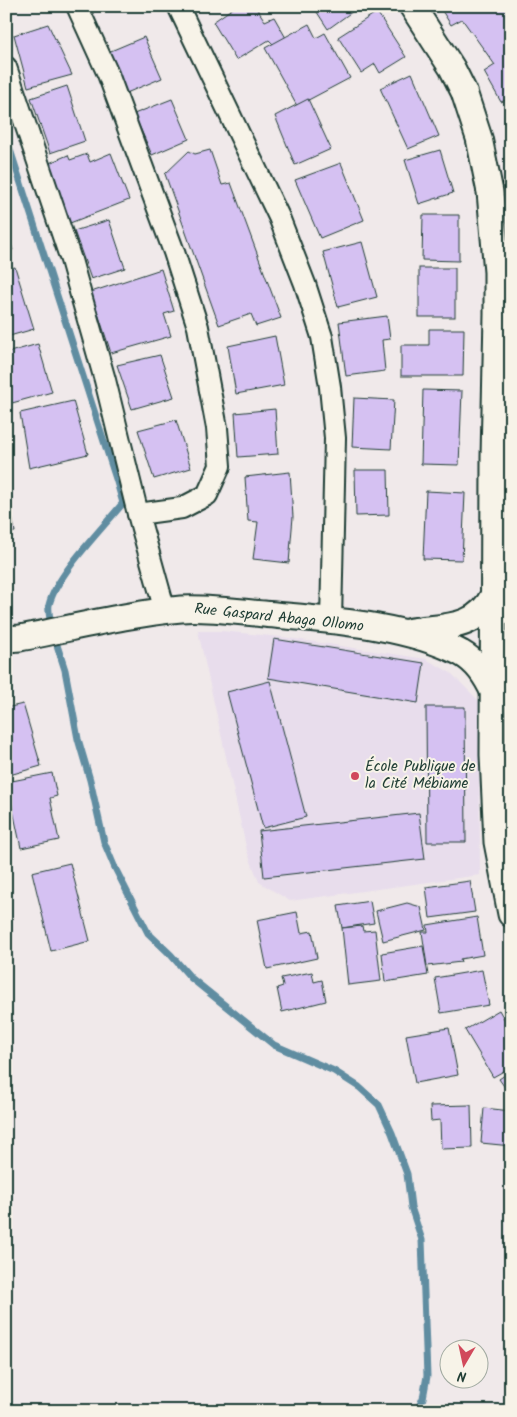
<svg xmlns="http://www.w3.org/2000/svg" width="517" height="1417" viewBox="0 0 517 1417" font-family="Kalam,sans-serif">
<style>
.built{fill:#e8ddec}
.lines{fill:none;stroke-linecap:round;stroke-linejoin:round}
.stream{stroke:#608da1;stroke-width:7}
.building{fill:#d5c1f2;stroke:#1f3d34}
.minor-casing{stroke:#1f3d34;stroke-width:24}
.tertiary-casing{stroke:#1f3d34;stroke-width:29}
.minor{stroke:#f7f3e8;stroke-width:20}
.tertiary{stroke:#f7f3e8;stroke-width:25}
.poi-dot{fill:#d1495b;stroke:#f7f3e8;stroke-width:2}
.labels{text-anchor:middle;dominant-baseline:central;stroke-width:4;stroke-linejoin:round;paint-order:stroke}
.street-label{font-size:15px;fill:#1f3d34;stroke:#f7f3e8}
.poi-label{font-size:15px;fill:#1f3d34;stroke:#f7f3e8;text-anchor:start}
</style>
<rect width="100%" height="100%" fill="#f0e9ea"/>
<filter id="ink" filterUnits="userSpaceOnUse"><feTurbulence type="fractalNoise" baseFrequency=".02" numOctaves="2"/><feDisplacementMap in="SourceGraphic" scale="10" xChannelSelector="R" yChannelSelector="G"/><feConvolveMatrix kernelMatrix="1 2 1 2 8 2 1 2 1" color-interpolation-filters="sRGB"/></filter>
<g filter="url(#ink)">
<path class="built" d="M198 631H221L282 637 426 659 451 673 479 701 480 875 290 901 259 882 247 851Z"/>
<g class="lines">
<g class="stream">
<path d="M6 137 117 482 123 503C102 529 56 575 49 605 48 610 50 616 50 621"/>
<path d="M56 642 65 670 78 739 90 780 104 842 115 868 148 933 171 955 191 978 274 1045 334 1071 359 1087 379 1105 392 1133 407 1174 411 1207 422 1240 427 1376 423 1398 417 1411"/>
</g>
</g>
<g class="building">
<path d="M236 6H255L265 21 274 17 286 38 274 45 269 40 236 60 213 22Z"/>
<path d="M313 6H360L328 29Z"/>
<path d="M439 6H511V98L501 102 484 72 495 65 462 19 451 25Z"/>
<path d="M377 12 406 57 380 73 375 64 361 73 338 37Z"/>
<path d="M48 24 72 75 28 87 14 35Z"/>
<path d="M309 24 316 38 325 33 350 78 297 106 265 48Z"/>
<path d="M144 37 162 78 124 94 106 53Z"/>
<path d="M412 73 439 136 408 149 380 88Z"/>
<path d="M67 86 85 141 50 153 31 98Z"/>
<path d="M172 99 189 139 152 155 134 114Z"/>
<path d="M308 99 331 149 295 165 275 116Z"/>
<path d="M210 150 222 185 231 183 281 318 256 326 251 314 219 325 165 174 189 151 195 154Z"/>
<path d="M440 150 453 193 419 204 405 160Z"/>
<path d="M111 153 129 200 70 223 47 164 68 155 70 160 87 154 90 162Z"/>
<path d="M341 163 364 220 320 238 295 180Z"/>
<path d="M423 215H459V261L422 260Z"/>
<path d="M109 220 125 268 91 279 74 231Z"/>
<path d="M6 228 13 250 6 252Z"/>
<path d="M362 242 377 297 338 307 323 252Z"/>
<path d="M15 267 34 329 6 337V269Z"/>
<rect x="419" y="268" width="36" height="49"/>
<path d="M161 269 174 311 164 314 171 336 111 353 91 292Z"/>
<path d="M387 316 390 339 382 340 385 371 346 376 339 322Z"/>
<path d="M429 329H464L463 376H401V345H429Z"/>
<path d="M275 336 284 385 236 394 228 346Z"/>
<path d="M38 344 52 392 12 403 6 380V353Z"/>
<path d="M160 355 174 397 132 409 117 365Z"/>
<path d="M423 390 462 391 459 465 421 464Z"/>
<path d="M354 398 394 400 391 449 352 447Z"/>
<path d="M73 401 88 454 29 468 20 413Z"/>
<path d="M275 409 278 454 238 457 235 413Z"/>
<path d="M176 420 191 468 154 479 138 430Z"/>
<path d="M355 470H388L389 515 356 516Z"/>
<path d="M290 472 293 517 289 563 253 559 258 522 248 521 245 477Z"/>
<path d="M6 483 15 532 6 533Z"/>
<path d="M426 491 465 493 462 560 423 559Z"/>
<path d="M274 639 424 663 418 703 268 678Z"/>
<path d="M270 681 306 817 263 828 227 692Z"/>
<path d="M23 704 41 766 6 776V708Z"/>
<path d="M426 707H465L466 842H427Z"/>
<path d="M52 773 57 796 50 798 59 840 21 848 7 782Z"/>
<path d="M419 813 425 859 264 877 259 831Z"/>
<path d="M70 863 90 941 51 951 32 872Z"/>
<path d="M470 881 475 912 430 918 426 887Z"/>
<path d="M370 901 374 923 342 928 338 906Z"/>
<path d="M407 903 421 907 426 930 383 941 376 911Z"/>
<path d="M297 912 301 933 312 931 317 958 267 969 257 920Z"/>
<path d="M477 917 483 955 460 959 461 962 427 966 422 932H428L427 925Z"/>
<path d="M362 926 363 931 375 930 381 981 348 985 342 928Z"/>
<path d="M423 946 428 975 385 982 382 953Z"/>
<path d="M482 970 489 1005 441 1013 435 978Z"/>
<path d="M312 972 314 982 322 980 326 1001 282 1012 277 988 283 986 281 978Z"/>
<path d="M499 1010 511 1031V1067L493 1077 465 1030Z"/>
<path d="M449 1028 458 1075 415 1083 406 1035Z"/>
<path d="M511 1071V1096L499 1079Z"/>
<path d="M471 1105 472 1148 441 1149 440 1120 431 1121 430 1106Z"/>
<path d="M484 1108 511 1111V1146L481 1143Z"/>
</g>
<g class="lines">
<defs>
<g id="minor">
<path d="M77 6 108 74 174 252 198 327 217 428 220 466 207 495 182 508 138 514"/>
<path d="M178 6 279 217 305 284 322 337 330 387 335 438 331 621"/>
<path d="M6 67 71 260 105 380 138 514 165 611"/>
<path d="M494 613H511"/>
</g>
<g id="tertiary">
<path d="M412 6 452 68 464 92 479 138 490 192 497 272V314L494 457 493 755 497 842 511 914"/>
<path d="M411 631C444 626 477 630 494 594"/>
<path d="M6 639 20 638C73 628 127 614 181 609 205 607 240 612 264 614 326 620 405 624 461 653 477 662 486 676 494 693"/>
</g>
</defs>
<use href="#minor" class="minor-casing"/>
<use href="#tertiary" class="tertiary-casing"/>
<use href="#minor" class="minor"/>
<use href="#tertiary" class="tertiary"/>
</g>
</g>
<circle class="poi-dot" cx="355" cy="776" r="5"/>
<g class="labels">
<g class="street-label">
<text transform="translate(279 618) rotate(6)">Rue Gaspard Abaga Ollomo</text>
</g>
<g class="poi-label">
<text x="365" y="767">École Publique de<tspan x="365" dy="17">la Cité Mébiame</tspan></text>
</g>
</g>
<rect width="517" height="1417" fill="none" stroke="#f7f3e8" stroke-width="25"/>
<rect x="12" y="12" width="492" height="1392" fill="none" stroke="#1f3d34" stroke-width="2" filter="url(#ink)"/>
<g transform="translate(464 1364) rotate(189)"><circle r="24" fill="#f7f3e8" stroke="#a1aaa0"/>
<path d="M0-4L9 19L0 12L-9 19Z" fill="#d1495b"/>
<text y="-8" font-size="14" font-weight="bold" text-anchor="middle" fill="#1f3d34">N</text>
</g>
</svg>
